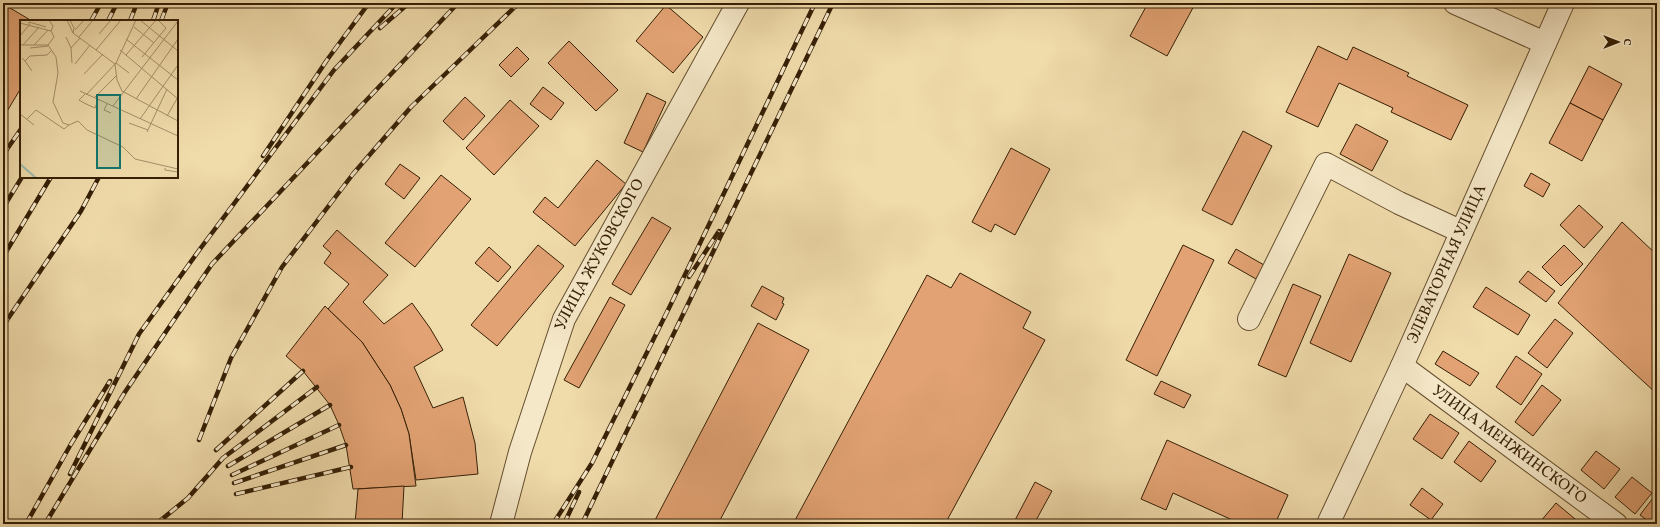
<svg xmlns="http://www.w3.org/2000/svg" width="1660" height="527" viewBox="0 0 1660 527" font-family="Vollkorn,serif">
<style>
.building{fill:#e2a273;stroke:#351f05}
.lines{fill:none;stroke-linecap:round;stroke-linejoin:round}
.minor-casing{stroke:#644e2e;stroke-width:24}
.minor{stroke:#f5e8c8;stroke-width:22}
.rail-casing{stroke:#351f05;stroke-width:4.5}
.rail{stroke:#f5e8c8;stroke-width:3;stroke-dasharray:9;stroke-linecap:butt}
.labels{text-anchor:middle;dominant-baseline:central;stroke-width:4;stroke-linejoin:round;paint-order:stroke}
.street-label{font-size:16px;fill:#351f05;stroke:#f5e8c8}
.inset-river{fill:none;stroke:#9abbac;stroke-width:2}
.inset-road{fill:none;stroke:#a59069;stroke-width:1}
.view{fill:#0f766e;fill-opacity:0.15;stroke:#0f766e;stroke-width:2}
.inset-edge{fill:none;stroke:#351f05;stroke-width:2}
</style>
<rect width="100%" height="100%" fill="#f0dbab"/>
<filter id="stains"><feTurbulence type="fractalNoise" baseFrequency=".005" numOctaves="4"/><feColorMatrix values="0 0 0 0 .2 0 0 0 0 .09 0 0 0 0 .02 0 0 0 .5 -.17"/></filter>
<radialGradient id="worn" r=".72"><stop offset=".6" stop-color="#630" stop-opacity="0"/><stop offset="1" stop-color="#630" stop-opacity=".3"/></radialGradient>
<g class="building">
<path d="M1148 3 1195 4 1167 56 1130 36Z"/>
<path d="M5 5 32 21H21V88L3 118V8Z"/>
<path d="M666 5 703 37 673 73 636 41Z"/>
<path d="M569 41 618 90 596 111 548 63Z"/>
<path d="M1318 46 1347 60 1353 47 1409 73 1407 76 1468 105 1451 140 1391 112 1393 108 1339 83 1318 127 1286 112Z"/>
<path d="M517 47 529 59 511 77 499 65Z"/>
<path d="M1589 66 1622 84 1603 120 1570 103Z"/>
<path d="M543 87 564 103 551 120 530 104Z"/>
<path d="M647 93 666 102 643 152 624 143Z"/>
<path d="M465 97 485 116 463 140 443 121Z"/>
<path d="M510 100 539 126 494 175 466 148Z"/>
<path d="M1570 103 1603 120 1582 161 1549 143Z"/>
<path d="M1356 124 1388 141 1372 171 1340 154Z"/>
<path d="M1243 131 1272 146 1232 225 1202 210Z"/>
<path d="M1011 148 1050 169 1015 235 995 224 991 232 972 222Z"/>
<path d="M597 160 626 184 575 246 533 212 545 197 558 208Z"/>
<path d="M400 164 420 178 404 199 385 184Z"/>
<path d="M1531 173 1550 184 1543 197 1524 186Z"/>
<path d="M441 175 471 199 415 267 385 243Z"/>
<path d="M1579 205 1603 227 1584 248 1560 225Z"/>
<path d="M652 217 671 228 631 295 612 284Z"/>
<path d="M1622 222 1657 255V394L1558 303Z"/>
<path d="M337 230 388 275 363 302 384 324 412 303 430 328 443 350 414 367 433 408 463 397 475 443 478 474 416 480 409 434 401 409 390 385 362 342 328 309 349 284 324 263 331 253 323 246Z"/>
<path d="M538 245 564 266 497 346 471 325Z"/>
<path d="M1183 245 1214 260 1157 376 1126 360Z"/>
<path d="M1564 245 1583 264 1561 286 1542 267Z"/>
<path d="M489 247 511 267 498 282 475 263Z"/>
<path d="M1236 249 1264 265 1256 279 1228 263Z"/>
<path d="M1349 254 1391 273 1351 362 1310 343Z"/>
<path d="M1528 271 1555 291 1546 302 1519 282Z"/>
<path d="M960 273 1031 312 1023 328 1045 340 945 524H793L927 275 951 288Z"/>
<path d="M1293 284 1321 296 1286 377 1258 365Z"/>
<path d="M762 286 784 298 782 303 784 304 776 320 751 306Z"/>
<path d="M1486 287 1530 315 1518 335 1473 307Z"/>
<path d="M610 297 625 305 579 388 564 380Z"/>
<path d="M325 306 362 342 390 385 401 409 409 434 416 486 353 489 346 445 339 425 330 405 303 371 286 356Z"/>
<path d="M1555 319 1573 333 1547 368 1528 353Z"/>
<path d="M758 323 809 350 718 524H653Z"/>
<path d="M1443 351 1479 373 1470 386 1435 364Z"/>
<path d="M1516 356 1542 374 1521 405 1496 387Z"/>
<path d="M1161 381 1191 395 1184 408 1154 394Z"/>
<path d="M1542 385 1561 400 1533 436 1515 422Z"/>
<path d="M1430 414 1459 433 1442 459 1413 439Z"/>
<path d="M1167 440 1288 495 1275 524H1241L1173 493 1166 510 1141 499Z"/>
<path d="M1469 441 1496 461 1481 482 1454 462Z"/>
<path d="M1596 451 1620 469 1604 489 1581 470Z"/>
<path d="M1632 477 1652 493 1635 514 1615 497Z"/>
<path d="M1035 482 1052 491 1034 524H1013Z"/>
<path d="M404 486 402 524H355L358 489Z"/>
<path d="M1422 488 1443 504 1431 520 1410 505Z"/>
<path d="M1656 494 1657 524H1652L1640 515Z"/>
<path d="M1556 503 1581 524H1542L1540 522Z"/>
</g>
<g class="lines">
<defs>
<g id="minor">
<path d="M1455 3 1545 43"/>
<path d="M1249 319 1326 164 1399 203 1460 231"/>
<path id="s1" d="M1402 366 1616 524"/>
<path id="s2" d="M501 524 520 452 564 319 738 3"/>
<path id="s3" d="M1328 524 1402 366 1563 3"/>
</g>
</defs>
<use href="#minor" class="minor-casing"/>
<use href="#minor" class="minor"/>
<defs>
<g id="rail">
<path d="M91 21 101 3"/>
<path d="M108 21 117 3"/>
<path d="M130 21 137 3"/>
<path d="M153 21 159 3"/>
<path d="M161 21 168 3"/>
<path d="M380 28 409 3"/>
<path d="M3 155 21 129"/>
<path d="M263 156 327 60 369 3"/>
<path d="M3 208 22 177"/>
<path d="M3 257 51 177"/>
<path d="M689 277 719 231"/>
<path d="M3 326 81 211 99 177"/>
<path d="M199 440 231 358 282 267 353 174 411 107 519 3"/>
<path d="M216 450 303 371"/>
<path d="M228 466 330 405"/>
<path d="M70 474 139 334 200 249 334 70 397 3"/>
<path d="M232 475 339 425"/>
<path d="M234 483 346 445"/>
<path d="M236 494 351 467"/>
<path d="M26 524 71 444 110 381"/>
<path d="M45 524 125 392 212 264 458 3"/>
<path d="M156 524 188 498 223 458 317 387"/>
<path d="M553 524 592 463 670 306 815 3"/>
<path d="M564 524 579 492"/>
<path d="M582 524 833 3"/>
</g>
</defs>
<use href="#rail" class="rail-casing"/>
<use href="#rail" class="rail"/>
</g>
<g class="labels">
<g class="street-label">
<text stroke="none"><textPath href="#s2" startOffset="288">УЛИЦА ЖУКОВСКОГО</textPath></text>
<text stroke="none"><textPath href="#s3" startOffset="286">ЭЛЕВАТОРНАЯ УЛИЦА</textPath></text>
<text stroke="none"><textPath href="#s1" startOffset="133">УЛИЦА МЕНЖИНСКОГО</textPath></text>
</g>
</g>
<g transform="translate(20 20)">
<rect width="158" height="158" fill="#f0dbab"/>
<path class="inset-river" d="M0 144 16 158"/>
<path class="inset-road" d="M29 0 33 6 31 11M47 0 53 13 95 44 97 60 102 71 158 101M50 0 54 8 53 13M120 0 158 31M0 3 31 11 34 17 28 25H0M9 4V2L26 7M114 7 134 23M55 10 64 0M79 14 91 0M0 16 10 4M46 17 51 28 52 43M59 17 73 0M106 19 158 60M3 25 19 7M14 25 28 10M28 25 36 37 38 53 33 82 43 103 49 105 58 101 67 110 103 127 115 139 158 149M10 28 28 26M51 28 60 18M76 30 101 0M100 30 158 79M106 35 136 0M122 37 146 8 138 0M2 38 5 41 10 36 27 35 31 31M5 41 12 51M96 43 109 53M55 44 70 25M64 54 83 34M60 71 158 116M65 74 59 80 64 83 75 88 78 80M66 75 96 43 116 0M74 78 96 56M116 79 158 19M87 84 84 90 91 93M93 86 158 1M0 94 14 105M147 96 158 77M7 99 16 90 44 109 49 105M120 99 158 45M109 103 128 110M127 112 147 69M145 148V150L158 152"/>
<path class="view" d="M77 75H100V148H77Z"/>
<rect width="158" height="158" class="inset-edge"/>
</g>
<rect width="1660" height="527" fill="none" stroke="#f0dbab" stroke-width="16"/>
<rect x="4" y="4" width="1652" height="519" fill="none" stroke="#351f05" stroke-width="2"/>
<rect x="8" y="8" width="1644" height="511" fill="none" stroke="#351f05"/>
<g transform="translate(1618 42) rotate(90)" stroke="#f5e8c8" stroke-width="3" paint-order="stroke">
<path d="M0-3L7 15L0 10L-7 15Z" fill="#351f05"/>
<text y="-6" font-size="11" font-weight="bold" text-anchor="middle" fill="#351f05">С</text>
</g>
<rect width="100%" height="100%" filter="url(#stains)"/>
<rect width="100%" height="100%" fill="url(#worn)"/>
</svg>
